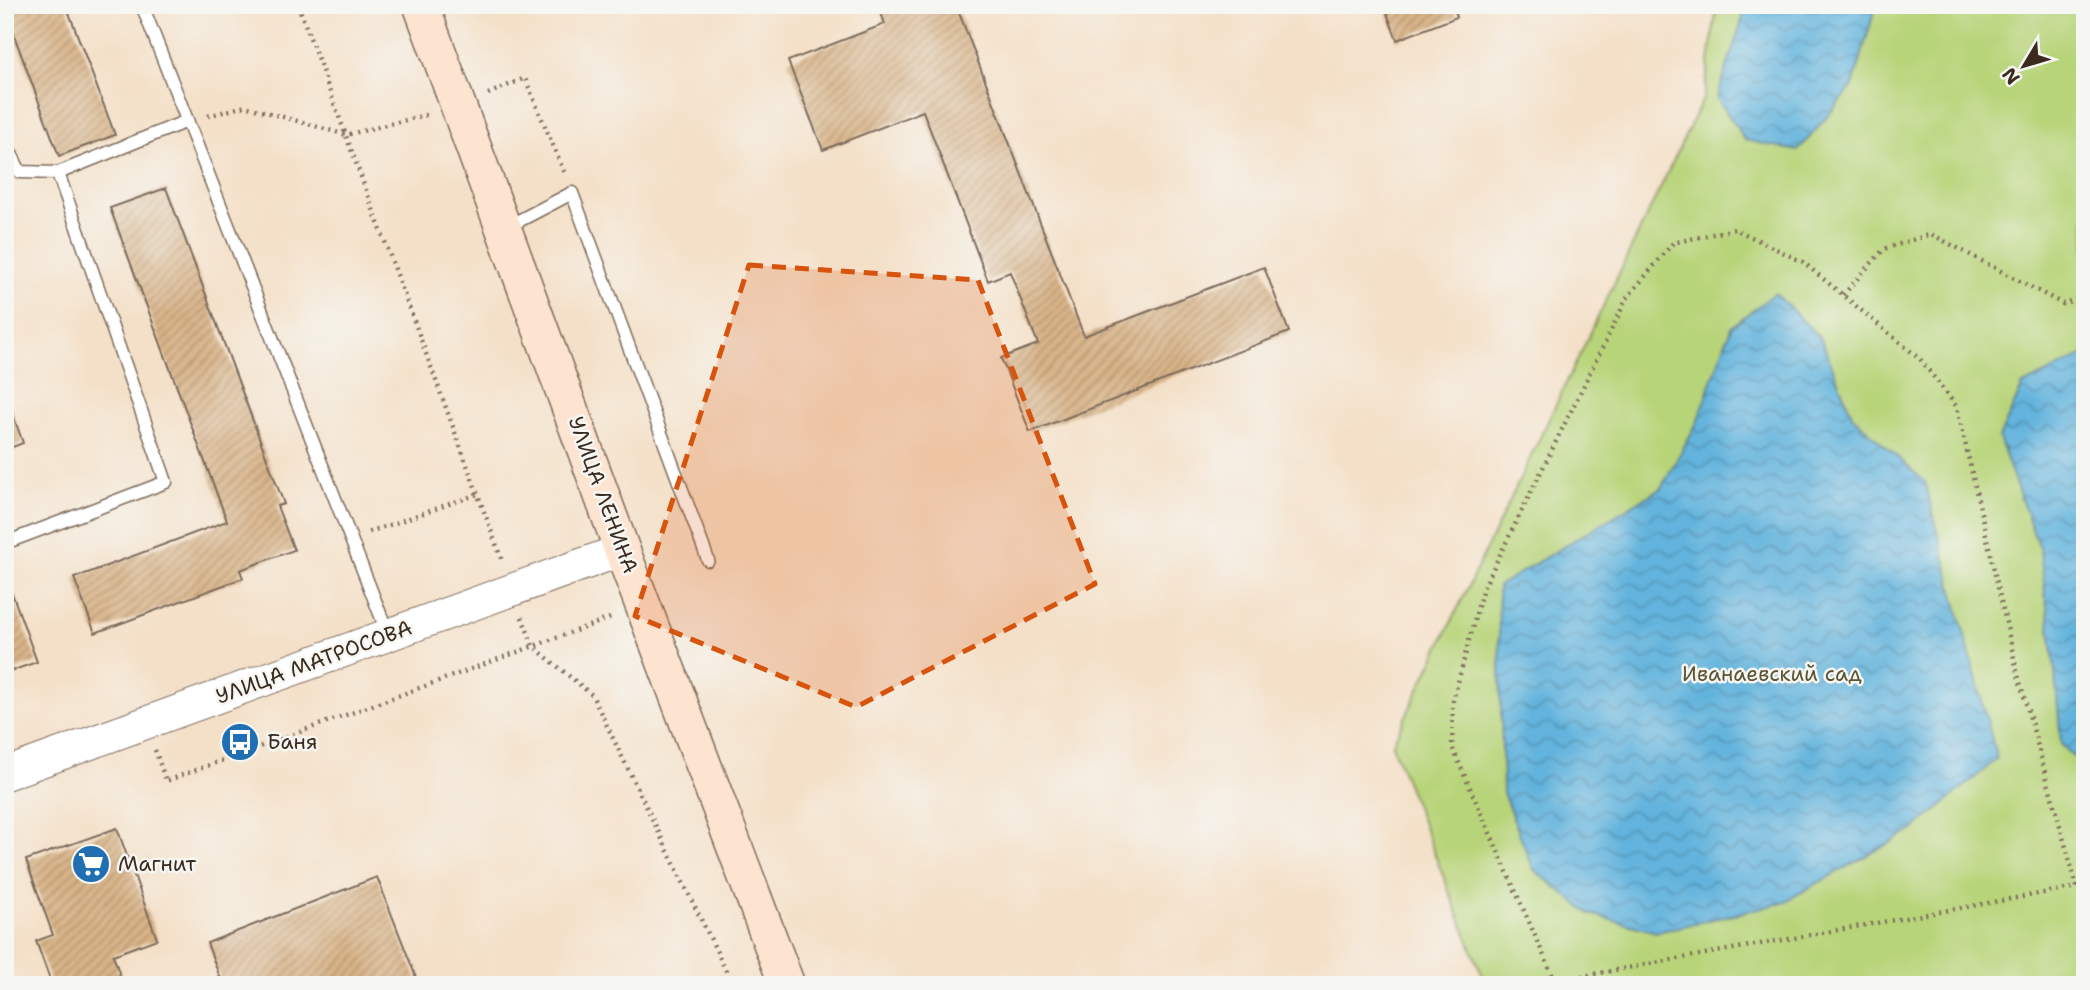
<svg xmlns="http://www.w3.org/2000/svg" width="2090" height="990" viewBox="0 0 2090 990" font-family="'Shantell Sans',sans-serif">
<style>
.green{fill:#b8d479;stroke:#7a7f4c;stroke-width:2}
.water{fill:url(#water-waves);stroke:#4e6e7e;stroke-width:2}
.building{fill:url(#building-hatch)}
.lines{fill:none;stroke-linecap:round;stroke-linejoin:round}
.service-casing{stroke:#7c6a5a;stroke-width:15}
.tertiary-casing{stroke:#7c6a5a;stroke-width:34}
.secondary-casing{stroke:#7c6a5a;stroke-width:38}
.path{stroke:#7c6a5a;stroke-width:4.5;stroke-dasharray:2 5;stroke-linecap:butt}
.service{stroke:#fff;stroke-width:12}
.tertiary{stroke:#fff;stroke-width:32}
.secondary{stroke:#fde4d1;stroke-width:35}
.marked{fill:#d7540e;fill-opacity:0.2;stroke:#d7540e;stroke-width:5;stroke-dasharray:14 9;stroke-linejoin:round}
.labels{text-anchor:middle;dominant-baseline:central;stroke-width:5;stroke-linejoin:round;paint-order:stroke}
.street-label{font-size:21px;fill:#3b2a1e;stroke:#f6f6f2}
.park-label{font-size:21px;fill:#5a5435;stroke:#f6f6f2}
.poi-label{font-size:21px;fill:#3b2a1e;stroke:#f6f6f2;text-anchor:start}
</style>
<defs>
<pattern id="water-waves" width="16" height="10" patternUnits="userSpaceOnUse" patternTransform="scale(1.75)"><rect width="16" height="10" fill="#62b3dd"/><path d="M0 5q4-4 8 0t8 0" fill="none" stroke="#5292b3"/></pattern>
<pattern id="building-hatch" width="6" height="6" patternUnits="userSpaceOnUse" patternTransform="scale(1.75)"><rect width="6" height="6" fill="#d9b488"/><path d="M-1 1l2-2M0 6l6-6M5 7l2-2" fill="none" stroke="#b1936f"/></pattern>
</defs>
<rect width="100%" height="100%" fill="#f6f6f2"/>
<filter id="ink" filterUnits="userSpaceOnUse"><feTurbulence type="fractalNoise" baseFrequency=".0143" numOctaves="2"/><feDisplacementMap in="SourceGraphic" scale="14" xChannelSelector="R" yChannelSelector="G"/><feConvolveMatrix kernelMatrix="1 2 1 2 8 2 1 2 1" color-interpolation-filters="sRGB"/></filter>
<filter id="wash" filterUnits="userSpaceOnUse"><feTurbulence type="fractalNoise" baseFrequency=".00686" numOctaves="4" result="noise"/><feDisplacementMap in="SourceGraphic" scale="28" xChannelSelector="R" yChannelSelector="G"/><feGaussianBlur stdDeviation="1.57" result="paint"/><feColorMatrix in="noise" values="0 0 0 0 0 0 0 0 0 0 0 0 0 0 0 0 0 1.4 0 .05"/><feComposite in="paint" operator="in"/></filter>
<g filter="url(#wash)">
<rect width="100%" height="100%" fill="#f4e0c8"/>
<path class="green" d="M1717 5H2085V985H1486L1392 745 1704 97Z"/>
<g class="water">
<path d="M1747 5H1876L1853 86 1798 151 1745 140 1717 98Z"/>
<path d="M1775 293 1821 339 1853 417 1925 482 1997 759 1913 830 1782 903 1657 932 1590 914 1534 870 1503 793 1498 586 1661 488 1697 423 1731 327Z"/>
<path d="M2085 354V768L2061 744 2054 661 2040 551 1999 438 2023 385Z"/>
</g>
<g id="blocks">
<g class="building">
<path d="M5 5H66L115 135 59 156 5 11Z"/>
<path d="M878 5H956L1084 336 1264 267 1289 332 1030 432 1001 358 1038 344 1010 272 988 281 923 111 823 150 788 61 885 24Z"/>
<path d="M1384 5H1453L1457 17 1397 40Z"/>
<path d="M166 188 284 504 277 506 294 550 240 570 243 578 95 633 74 578 227 521 110 208Z"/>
<path d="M6 395 23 443 5 450V396Z"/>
<path d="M12 593 37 662 5 673V596Z"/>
<path d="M117 828 157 939 113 955 122 981 110 985H52L36 941 53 935 26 860Z"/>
<path d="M377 877 419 985H223L207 943Z"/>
</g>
</g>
</g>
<g filter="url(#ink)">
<use href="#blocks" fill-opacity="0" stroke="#7c6a5a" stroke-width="2"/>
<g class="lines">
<defs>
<g id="service">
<path d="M142 5 388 634"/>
<path d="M5 141 20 172 58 173 187 121"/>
<path d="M507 227 572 193 708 560"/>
<path d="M5 543 166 482 58 173"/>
</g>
<path id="tertiary" d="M5 774 622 550"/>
<path id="secondary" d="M421 5 622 550 787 985"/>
</defs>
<use href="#service" class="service-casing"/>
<use href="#tertiary" class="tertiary-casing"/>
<use href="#secondary" class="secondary-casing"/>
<g class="path">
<path d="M298 5 503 563"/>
<path d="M488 94 525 78 564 172"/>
<path d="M208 116 245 106 346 135 426 115"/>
<path d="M1843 295 1884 249 1931 234 2063 304 2085 295"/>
<path d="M369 532 478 494"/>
<path d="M522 617 533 646 592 695 733 985"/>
<path d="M155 750 166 781 613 617"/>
<path d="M2077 887 2017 671 1957 407 1920 359 1803 262 1735 229 1673 243 1627 298 1482 591 1453 701 1452 747 1555 981 2077 887 2085 884"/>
</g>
<use href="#service" class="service"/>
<use href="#tertiary" class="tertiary"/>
<use href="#secondary" class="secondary"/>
</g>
</g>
<path class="marked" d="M749 265 978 280 1095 584 856 707 635 616Z"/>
<defs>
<symbol id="bus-disc" viewBox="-11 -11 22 22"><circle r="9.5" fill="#1f6fb2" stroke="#f6f6f2"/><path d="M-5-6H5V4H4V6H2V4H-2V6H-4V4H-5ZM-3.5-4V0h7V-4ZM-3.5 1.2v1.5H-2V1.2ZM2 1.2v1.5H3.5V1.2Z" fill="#fff"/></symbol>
<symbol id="supermarket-disc" viewBox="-11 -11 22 22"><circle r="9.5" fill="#1f6fb2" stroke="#f6f6f2"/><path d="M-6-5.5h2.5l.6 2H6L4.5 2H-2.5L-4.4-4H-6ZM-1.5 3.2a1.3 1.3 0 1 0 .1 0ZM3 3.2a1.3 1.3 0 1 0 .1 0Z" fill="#fff"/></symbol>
</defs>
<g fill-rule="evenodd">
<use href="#bus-disc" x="218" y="720" width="44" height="44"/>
<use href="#supermarket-disc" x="69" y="842" width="44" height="44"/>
</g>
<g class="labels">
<g class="street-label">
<text transform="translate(603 495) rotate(70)">УЛИЦА ЛЕНИНА</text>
<text transform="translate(314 662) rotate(-20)">УЛИЦА МАТРОСОВА</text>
</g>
<g class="park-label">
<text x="1772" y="674">Иванаевский сад</text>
</g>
<g class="poi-label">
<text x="267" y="742">Баня</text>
<text x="118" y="864">Магнит</text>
</g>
</g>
<rect width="2090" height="990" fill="none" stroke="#f6f6f2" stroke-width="28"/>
<g transform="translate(2024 66) rotate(232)" stroke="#f6f6f2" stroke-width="5" paint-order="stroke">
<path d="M0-5L12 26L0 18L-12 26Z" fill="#3b2a1e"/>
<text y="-10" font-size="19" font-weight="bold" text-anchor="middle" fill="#3b2a1e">N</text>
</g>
</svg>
